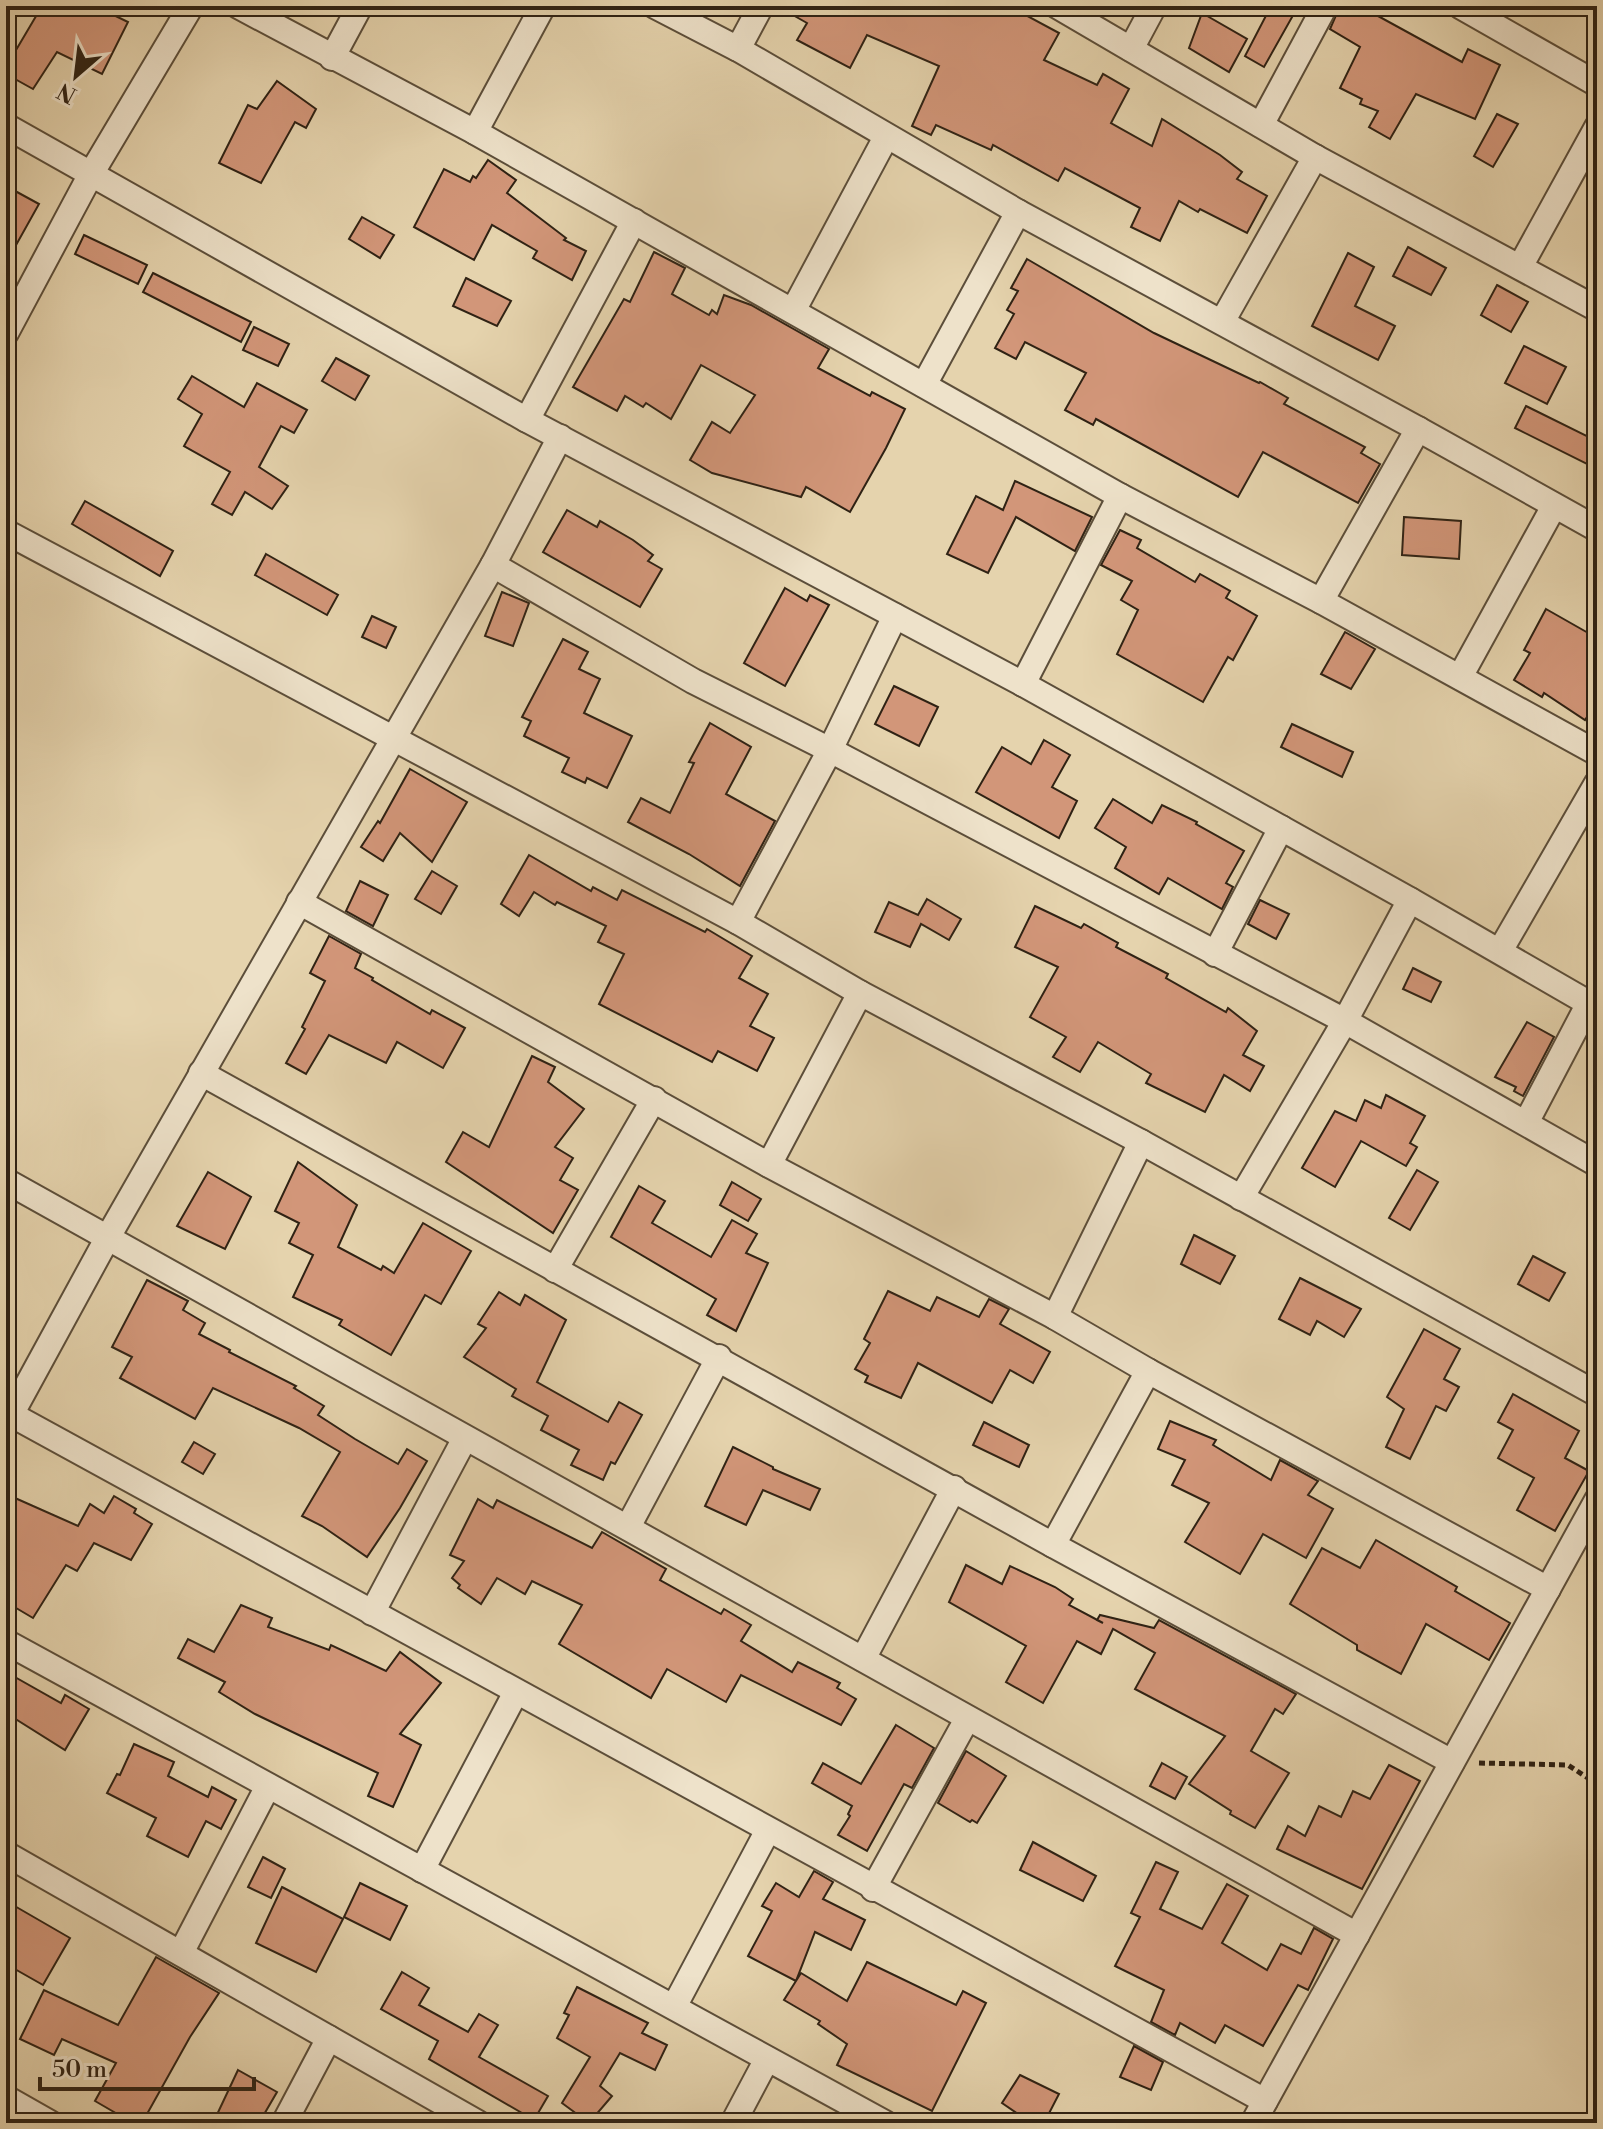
<svg xmlns="http://www.w3.org/2000/svg" width="1603" height="2129" viewBox="0 0 1603 2129" font-family="'Libre Bodoni',serif">
<style>
.building{fill:#d29679;stroke:#2f2214;stroke-width:2}
.lines{fill:none;stroke-linecap:round;stroke-linejoin:round}
.minor-casing{stroke:#5c4e3a;stroke-width:28}
.path{stroke:#2f2214;stroke-width:5;stroke-dasharray:6 4;stroke-linecap:butt}
.minor{stroke:#eee2ca;stroke-width:24}
</style>
<rect width="100%" height="100%" fill="#e5d3ad"/>
<filter id="stains"><feTurbulence type="fractalNoise" baseFrequency=".0025" numOctaves="4"/><feColorMatrix values="0 0 0 0 .2 0 0 0 0 .09 0 0 0 0 .02 0 0 0 .5 -.17"/></filter>
<radialGradient id="worn" r=".72"><stop offset=".6" stop-color="#630" stop-opacity="0"/><stop offset="1" stop-color="#630" stop-opacity=".3"/></radialGradient>
<g class="building">
<path d="M42 6H95L128 22 102 74 57 52 33 89 6 74V67Z"/>
<path d="M777 6H1009L1059 33 1044 60 1097 85 1103 74 1129 89 1111 123 1152 146 1162 119 1220 155 1242 172 1237 179 1267 196 1247 233 1200 209 1198 212 1179 201 1160 241 1131 227 1140 208 1065 168 1058 181 993 145 991 150 936 125 931 135 912 126 939 66 867 35 850 68 797 40 807 23Z"/>
<path d="M1271 6H1308L1304 14 1296 10 1264 67 1245 56Z"/>
<path d="M1340 6H1383L1378 16 1462 62 1468 49 1500 65 1475 119 1416 94 1390 139 1369 127 1378 111 1360 104 1362 99 1340 88 1360 47 1330 29Z"/>
<path d="M1202 13 1247 39 1229 72 1189 48Z"/>
<path d="M277 81 316 109 306 128 295 122 261 183 219 163 248 105 257 109Z"/>
<path d="M1497 114 1518 124 1493 167 1474 156Z"/>
<path d="M488 160 516 180 507 193 566 238 564 240 586 251 572 280 533 258 537 251 492 225 474 260 414 227 444 169 470 182 473 176 476 178Z"/>
<path d="M6 186 39 204 6 263Z"/>
<path d="M362 217 394 235 380 258 349 239Z"/>
<path d="M84 235 147 265 138 284 75 254Z"/>
<path d="M1408 247 1446 268 1431 295 1393 276Z"/>
<path d="M654 252 685 268 672 294 709 315 712 310 717 314 724 295 751 305 829 349 818 368 870 396 872 392 905 409 886 448 850 512 806 487 801 497 712 473 690 460 712 422 730 433 755 395 701 365 671 419 646 403 643 407 625 396 617 411 573 387 624 299 630 302Z"/>
<path d="M1348 253 1374 267 1355 306 1395 326 1378 360 1312 326Z"/>
<path d="M1027 259 1154 333 1259 383 1260 382 1288 398 1284 404 1365 447 1361 453 1380 464 1358 503 1263 452 1238 497 1096 419 1093 425 1065 410 1086 373 1025 342 1016 359 995 348 1014 314 1007 310 1018 291 1011 288Z"/>
<path d="M153 273 251 322 241 342 143 292Z"/>
<path d="M466 278 511 301 497 326 453 306Z"/>
<path d="M1497 285 1528 302 1511 332 1481 315Z"/>
<path d="M254 327 289 344 278 366 243 350Z"/>
<path d="M1524 346 1566 367 1547 404 1505 383Z"/>
<path d="M336 358 369 376 355 400 322 381Z"/>
<path d="M192 376 244 407 257 383 307 410 294 433 281 426 259 467 288 486 272 509 245 492 232 515 212 504 230 472 184 446 202 414 178 399Z"/>
<path d="M1526 406 1597 441V469L1515 428Z"/>
<path d="M1015 481 1092 517 1075 551 1016 517 988 573 947 554 976 496 1003 510Z"/>
<path d="M85 501 173 551 160 576 72 524Z"/>
<path d="M567 510 597 527 600 521 633 540 653 555 648 561 662 569 640 607 543 552Z"/>
<path d="M1404 517 1461 521 1459 559 1402 555Z"/>
<path d="M1120 530 1141 540 1137 548 1195 582 1200 574 1230 591 1226 598 1257 616 1233 660 1228 657 1203 702 1117 654 1138 610 1121 600 1132 581 1101 565Z"/>
<path d="M266 554 338 595 327 615 255 575Z"/>
<path d="M785 588 807 601 810 595 829 605 785 686 744 663Z"/>
<path d="M502 592 529 603 513 646 485 636Z"/>
<path d="M1546 609 1597 638V702L1585 720 1544 693 1542 697 1514 680 1530 653 1524 650Z"/>
<path d="M372 616 396 627 386 648 362 637Z"/>
<path d="M1345 632 1375 649 1351 689 1321 674Z"/>
<path d="M563 639 588 652 579 669 600 679 584 713 632 736 607 788 587 778 585 783 562 772 569 758 524 736 531 721 522 717Z"/>
<path d="M894 686 938 707 919 746 875 724Z"/>
<path d="M710 723 751 747 726 794 775 821 740 886 689 854 628 822 641 798 670 813 694 763 689 762Z"/>
<path d="M1292 724 1353 752 1342 777 1281 747Z"/>
<path d="M1044 740 1070 755 1052 787 1077 801 1059 838 976 792 1002 747 1031 764Z"/>
<path d="M410 769 467 802 432 862 400 833 383 861 361 847 378 821 380 823Z"/>
<path d="M1113 799 1152 823 1162 805 1197 822 1196 824 1244 851 1226 883 1233 887 1222 909 1168 878 1159 894 1115 868 1126 847 1095 828Z"/>
<path d="M529 855 591 891 593 887 617 900 622 890 705 932 707 929 752 956 739 978 768 994 750 1026 774 1038 757 1071 718 1051 712 1062 599 1004 624 954 598 942 606 926 557 902 555 905 534 892 519 916 501 904Z"/>
<path d="M432 871 457 886 441 914 415 899Z"/>
<path d="M360 881 388 895 373 926 346 911Z"/>
<path d="M927 899 961 919 949 940 921 924 910 947 875 932 889 902 918 915Z"/>
<path d="M1260 900 1289 914 1276 939 1248 924Z"/>
<path d="M1035 906 1081 928 1084 924 1118 943 1116 947 1168 974 1166 978 1226 1012 1228 1008 1257 1031 1243 1055 1264 1066 1250 1091 1224 1075 1205 1112 1146 1083 1151 1074 1098 1042 1080 1072 1053 1057 1066 1037 1030 1017 1058 967 1015 947Z"/>
<path d="M329 936 361 954 355 968 373 978 372 980 430 1014 432 1010 465 1028 443 1068 397 1042 386 1063 329 1035 306 1074 286 1063 305 1029 302 1027 325 981 310 973Z"/>
<path d="M1413 968 1441 982 1431 1002 1403 989Z"/>
<path d="M1527 1022 1554 1037 1523 1096 1514 1091 1516 1087 1495 1077Z"/>
<path d="M532 1056 555 1067 548 1082 584 1109 555 1147 573 1158 560 1180 578 1190 553 1233 446 1162 463 1132 489 1147Z"/>
<path d="M1386 1095 1425 1116 1410 1143 1417 1147 1406 1166 1361 1141 1335 1187 1302 1168 1335 1111 1356 1121 1365 1100 1381 1108Z"/>
<path d="M298 1162 357 1205 338 1247 381 1270 383 1266 394 1273 423 1223 471 1251 441 1304 425 1295 391 1355 339 1325 342 1320 293 1297 313 1255 289 1243 299 1223 275 1211Z"/>
<path d="M1417 1170 1438 1182 1410 1230 1389 1218Z"/>
<path d="M208 1172 251 1197 225 1249 177 1226Z"/>
<path d="M732 1182 761 1199 748 1221 720 1205Z"/>
<path d="M639 1186 665 1201 652 1223 711 1257 732 1220 757 1234 746 1253 768 1263 736 1331 707 1315 716 1299 611 1237Z"/>
<path d="M1194 1235 1235 1256 1220 1284 1181 1264Z"/>
<path d="M1533 1256 1565 1273 1549 1301 1518 1284Z"/>
<path d="M1300 1278 1361 1309 1344 1337 1317 1321 1310 1335 1279 1319Z"/>
<path d="M147 1280 188 1301 183 1310 205 1323 199 1334 230 1350 229 1352 296 1386 294 1388 324 1406 318 1415 355 1439 398 1464 407 1449 427 1461 400 1508 367 1557 322 1526 302 1516 340 1452 299 1428 213 1388 195 1419 120 1378 132 1357 112 1347Z"/>
<path d="M888 1291 930 1311 937 1297 979 1317 989 1299 1009 1309 1000 1324 1050 1352 1033 1383 1010 1370 992 1403 918 1363 901 1398 865 1382 868 1376 855 1369 870 1343 864 1339Z"/>
<path d="M499 1292 520 1305 525 1295 566 1320 537 1382 608 1422 619 1402 642 1415 615 1464 611 1462 603 1480 571 1465 579 1450 541 1430 548 1416 512 1396 516 1389 464 1357 486 1328 478 1324Z"/>
<path d="M1424 1329 1460 1349 1444 1379 1459 1387 1446 1411 1436 1406 1410 1459 1386 1447 1404 1409 1387 1397Z"/>
<path d="M1513 1394 1579 1431 1565 1458 1589 1471 1555 1531 1517 1510 1534 1478 1498 1458 1513 1430 1498 1422Z"/>
<path d="M1170 1421 1216 1440 1213 1445 1271 1480 1280 1460 1318 1481 1308 1495 1333 1509 1306 1558 1263 1534 1240 1574 1185 1542 1209 1503 1172 1485 1185 1460 1158 1449Z"/>
<path d="M984 1422 1029 1445 1019 1467 973 1445Z"/>
<path d="M194 1442 215 1454 203 1474 182 1462Z"/>
<path d="M733 1447 773 1467V1469L820 1489 810 1510 763 1490 746 1525 705 1506Z"/>
<path d="M6 1494 78 1526 90 1504 104 1513 114 1496 136 1509 134 1513 152 1524 131 1560 94 1543 77 1571 66 1565 33 1618 6 1602Z"/>
<path d="M478 1499 493 1508 497 1500 592 1548 602 1532 666 1569 660 1580 721 1614 724 1609 751 1625 741 1641 792 1672 798 1662 840 1683 837 1688 856 1699 841 1725 741 1675 726 1702 667 1669 651 1698 559 1644 582 1605 532 1581 525 1594 497 1578 481 1604 458 1588 460 1585 452 1578 464 1561 450 1555Z"/>
<path d="M1376 1540 1457 1587 1455 1591 1510 1623 1489 1660 1426 1624 1401 1674 1357 1650V1645L1290 1604 1322 1548 1360 1568Z"/>
<path d="M966 1565 1002 1584 1010 1566 1055 1587 1073 1599 1069 1605 1103 1623 1097 1620 1100 1615 1154 1628 1159 1620 1296 1694 1283 1714 1275 1709 1251 1751 1289 1773 1255 1828 1230 1814 1231 1811 1189 1784 1225 1736 1135 1689 1155 1653 1113 1629 1101 1654 1077 1641 1043 1703 1006 1682 1026 1646 949 1602Z"/>
<path d="M241 1605 272 1618 268 1627 329 1650 331 1645 386 1671 400 1652 441 1683 400 1734 421 1745 393 1807 368 1796 378 1773 255 1714 219 1692 225 1682 178 1658 188 1639 214 1652Z"/>
<path d="M6 1672 61 1703 65 1695 89 1709 65 1750 6 1713Z"/>
<path d="M896 1725 934 1748 912 1788 904 1784 867 1851 838 1835 850 1816 848 1814 852 1806 812 1783 823 1763 861 1784Z"/>
<path d="M134 1744 174 1762 168 1776 208 1797 212 1787 236 1800 221 1829 206 1821 188 1857 147 1836 156 1818 107 1793 117 1774 120 1775Z"/>
<path d="M966 1751 1006 1776 977 1823 972 1820 970 1822 938 1803Z"/>
<path d="M1162 1763 1187 1777 1175 1799 1150 1786Z"/>
<path d="M1389 1765 1420 1781 1362 1889 1277 1849 1288 1826 1305 1836 1319 1806 1341 1817 1353 1791 1370 1799Z"/>
<path d="M1033 1842 1096 1876 1083 1901 1020 1870Z"/>
<path d="M263 1857 285 1869 271 1898 248 1887Z"/>
<path d="M1156 1862 1178 1872 1160 1909 1202 1929 1227 1884 1248 1896 1222 1943 1267 1970 1281 1944 1301 1954 1314 1928 1333 1939 1308 1990 1298 1985 1263 2046 1225 2025 1215 2043 1180 2023 1175 2035 1151 2022 1164 1990 1115 1966 1140 1917 1131 1913Z"/>
<path d="M814 1871 833 1882 823 1899 865 1920 851 1950 815 1932 796 1981 748 1956 772 1911 762 1906 776 1883 799 1897Z"/>
<path d="M360 1883 407 1906 390 1940 344 1917Z"/>
<path d="M282 1887 343 1919 316 1972 256 1943Z"/>
<path d="M6 1901 70 1938 43 1985 6 1964Z"/>
<path d="M156 1957 219 1993 190 2037 142 2123H133L95 2101 116 2063 62 2039 54 2055 20 2039 44 1990 118 2025Z"/>
<path d="M867 1962 956 2005 963 1991 986 2003 932 2111 837 2065 847 2044 818 2024 820 2021 784 2000 801 1973 847 2001Z"/>
<path d="M402 1972 429 1988 419 2005 468 2032 479 2014 498 2025 479 2057 548 2096 534 2120 429 2059 438 2041 381 2009Z"/>
<path d="M577 1987 648 2023 642 2033 667 2045 655 2070 620 2053 600 2086 612 2096 589 2123 562 2103 590 2057 557 2038 569 2015 564 2013Z"/>
<path d="M1134 2046 1163 2062 1151 2090 1120 2077Z"/>
<path d="M238 2070 277 2092 259 2123H213Z"/>
<path d="M1020 2075 1059 2094 1044 2123H1031L1002 2103Z"/>
</g>
<g class="lines">
<defs>
<g id="minor">
<path d="M238 6 475 132 1120 496 1321 601 1597 753"/>
<path d="M655 6 738 49 1018 212 1418 429 1597 529"/>
<path d="M1057 6 1315 157 1597 309"/>
<path d="M1460 6 1597 84"/>
<path d="M738 49 761 6"/>
<path d="M1131 49 1154 6"/>
<path d="M332 58 360 6"/>
<path d="M1261 125 1325 6"/>
<path d="M6 126 527 420 1023 684 1410 900 1597 1008"/>
<path d="M475 132 543 6"/>
<path d="M1520 267 1597 127"/>
<path d="M793 311 886 137"/>
<path d="M1222 322 1315 157"/>
<path d="M6 333 91 174 191 6"/>
<path d="M924 385 1018 212"/>
<path d="M527 420 634 221"/>
<path d="M6 532 738 922 860 993 1141 1142 1597 1394"/>
<path d="M493 565 693 681 830 750 1345 1021 1597 1164"/>
<path d="M1321 601 1418 429"/>
<path d="M1460 677 1554 506"/>
<path d="M1023 684 1120 496"/>
<path d="M299 902 769 1165 1055 1317 1148 1371 1548 1589"/>
<path d="M738 922 830 750 895 616"/>
<path d="M1500 951 1597 783"/>
<path d="M1215 954 1281 828"/>
<path d="M201 1073 1053 1545 1452 1762"/>
<path d="M1526 1123 1589 1003"/>
<path d="M769 1165 860 993"/>
<path d="M6 1181 1357 1935"/>
<path d="M1241 1198 1345 1021 1410 900"/>
<path d="M555 1270 654 1099"/>
<path d="M1055 1317 1141 1142"/>
<path d="M12 1415 1265 2101"/>
<path d="M6 1424 108 1237 493 565 560 437"/>
<path d="M628 1527 719 1357"/>
<path d="M1053 1545 1148 1371"/>
<path d="M372 1613 465 1438"/>
<path d="M6 1642 885 2123"/>
<path d="M863 1659 954 1488"/>
<path d="M6 1854 478 2123"/>
<path d="M422 1870 516 1692"/>
<path d="M873 1889 967 1719"/>
<path d="M181 1953 268 1786"/>
<path d="M674 2007 768 1830"/>
<path d="M6 2098 50 2123"/>
<path d="M284 2123 329 2038"/>
<path d="M733 2123 767 2059"/>
<path d="M1253 2123 1597 1500"/>
</g>
</defs>
<use href="#minor" class="minor-casing"/>
<path class="path" d="M1479 1763 1568 1765 1597 1784"/>
<use href="#minor" class="minor"/>
</g>
<rect width="1603" height="2129" fill="none" stroke="#e5d3ad" stroke-width="32"/>
<rect x="8" y="8" width="1587" height="2113" fill="none" stroke="#2f2214" stroke-width="4"/>
<rect x="16" y="16" width="1571" height="2097" fill="none" stroke="#2f2214" stroke-width="2"/>
<g transform="translate(76 76) rotate(208)" stroke="#eee2ca" stroke-width="6" paint-order="stroke">
<path d="M0-6L14 30L0 20L-14 30Z" fill="#2f2214"/>
<text y="-12" font-size="22" font-weight="bold" text-anchor="middle" fill="#2f2214">N</text>
</g>
<path d="M40 2077v12h214v-12" fill="none" stroke="#2f2214" stroke-width="4"/>
<text x="52" y="2077" font-size="24" fill="#2f2214" stroke="#eee2ca" stroke-width="6" paint-order="stroke">50 m</text>
<rect width="100%" height="100%" filter="url(#stains)"/>
<rect width="100%" height="100%" fill="url(#worn)"/>
</svg>
